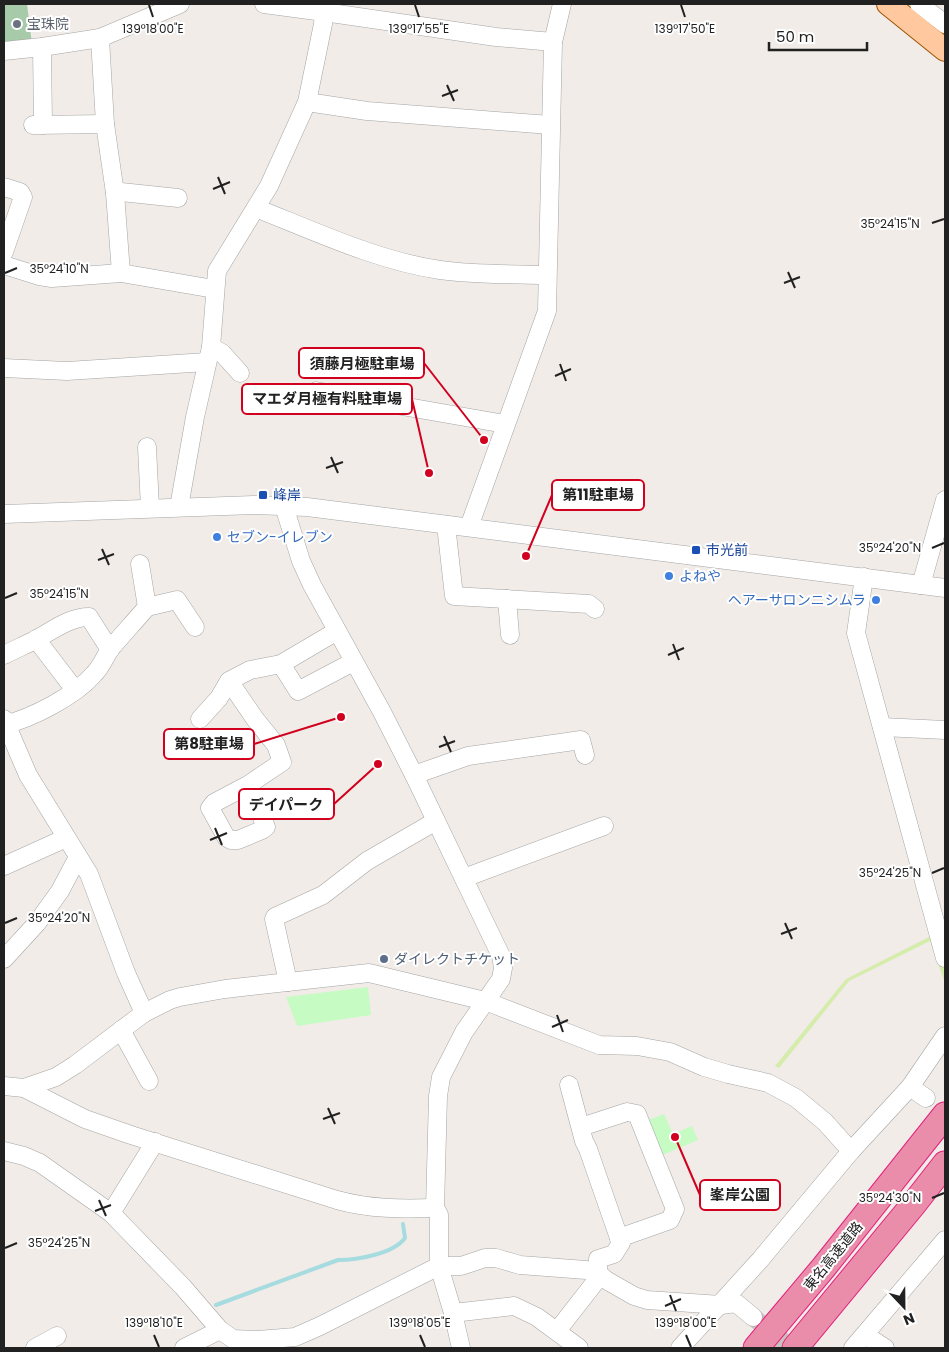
<svg xmlns="http://www.w3.org/2000/svg" width="949" height="1352" viewBox="0 0 949 1352" font-family="Poppins,'Noto Sans JP',sans-serif">
<style>
.grass{fill:#d5ecac}
.cemetery{fill:#a7cba8}
.park{fill:#c7fbc4}
.lines{fill:none;stroke-linecap:round;stroke-linejoin:round}
.stream{stroke:#a6dbe0;stroke-width:4}
.minor-tunnel{stroke:#c7c3bf;stroke-width:18;stroke-dasharray:18 9;stroke-linecap:butt}
.minor-casing{stroke:#a5a5a5;stroke-width:19}
.major-casing{stroke:#9d5300;stroke-width:24}
.highway-casing{stroke:#e1227e;stroke-width:27}
.minor{stroke:#fff;stroke-width:18}
.major{stroke:#ffc89e;stroke-width:22}
.highway{stroke:#ea8dab;stroke-width:25}
.ticks{fill:none;stroke:#212121;stroke-width:2}
.worship-dot{fill:#6b7280;stroke:#fff;stroke-width:2}
.transit-dot{fill:#1a4fb4;stroke:#fff;stroke-width:2}
.shop-dot{fill:#3f7fe0;stroke:#fff;stroke-width:2}
.service-dot{fill:#5c6f8a;stroke:#fff;stroke-width:2}
.labels{text-anchor:middle;dominant-baseline:central;stroke-width:4;stroke-linejoin:round;paint-order:stroke}
.worship-label{font-size:14px;fill:#5b616d;stroke:#fff;text-anchor:start}
.transit-label{font-size:14px;fill:#164399;stroke:#fff;text-anchor:start}
.shop-label{font-size:14px;fill:#366cbe;stroke:#fff;text-anchor:start}
.service-label{font-size:14px;fill:#4e5e75;stroke:#fff;text-anchor:start}
.street-label{font-size:14px;fill:#212121;stroke:#fff}
.ticks-label{font-size:12px;text-anchor:middle;fill:#212121;stroke:#fff;stroke-width:4;stroke-linejoin:round;paint-order:stroke}
.leader{fill:none;stroke:#d1001e;stroke-width:2}
.callout-dot{fill:#d1001e;stroke:#fff;stroke-width:2}
.callout{fill:#fff;stroke:#d1001e;stroke-width:2}
.callout-label{font-size:15px;text-anchor:middle;font-weight:bold;fill:#212121}
</style>
<rect width="100%" height="100%" fill="#f1ece7"/>
<path class="grass" d="M933 935 945 972V983L930 941 849 981 779 1068 775 1066 846 979Z"/>
<path class="cemetery" d="M4 4H27L32 44 4 46Z"/>
<g class="park">
<path d="M368 987 371 1015 297 1026 286 997Z"/>
<path d="M664 1114 673 1134 692 1126 698 1140 660 1156 646 1121Z"/>
</g>
<g class="lines">
<path class="stream" d="M216 1305 338 1260C357 1260 393 1254 405 1238L403 1224"/>
<path class="minor-tunnel" d="M753 1317 791 1348"/>
<defs>
<g id="minor">
<path d="M919 4 945 24"/>
<path d="M324 12 496 37 553 42"/>
<path d="M100 38 105 124 115 193 121 273"/>
<path d="M42 47 43 125"/>
<path d="M4 51 42 47 100 38 180 4"/>
<path d="M307 102 367 111 550 125"/>
<path d="M33 125 105 124"/>
<path d="M4 187 20 192 23 197 4 252"/>
<path d="M115 193 121 192 178 198"/>
<path d="M256 208C314 231 378 261 440 270 475 275 512 274 547 275"/>
<path d="M4 265 39 276 52 278 121 273 214 289"/>
<path d="M211 347 222 353 240 373"/>
<path d="M4 368 67 371 207 362"/>
<path d="M316 391 505 424"/>
<path d="M147 447 150 508"/>
<path d="M284 506 301 561 312 585 382 712 414 775 501 956 503 968 501 979 464 1032 441 1077 438 1096 435 1208 439 1215V1266L453 1313 461 1348"/>
<path d="M179 507 195 417 211 347 217 271 269 186 307 102 323 24 324 12 264 4"/>
<path d="M4 514 254 505 307 507 945 588"/>
<path d="M446 525 454 596 589 604 595 609"/>
<path d="M469 527 547 311 553 42 562 4"/>
<path d="M864 577 856 633 945 958"/>
<path d="M921 585 945 500"/>
<path d="M507 599 510 635"/>
<path d="M147 607 177 600 195 627"/>
<path d="M36 639 75 690"/>
<path d="M4 655C14 650 25 645 35 640 52 631 69 617 89 617L110 650"/>
<path d="M281 664 298 691 353 662"/>
<path d="M229 681 255 719 276 745 282 762 248 785 214 803 210 808 226 837 231 840H238L262 830 266 827 248 785"/>
<path d="M4 719 28 775 89 874 126 973 144 1013"/>
<path d="M200 719 219 698 229 681 250 670 281 664 337 631"/>
<path d="M4 725C32 718 75 696 94 674 102 666 105 656 111 648 123 634 135 621 147 607L140 564"/>
<path d="M882 727 945 730"/>
<path d="M414 775 468 756 581 740 585 755"/>
<path d="M4 866 66 838"/>
<path d="M464 878 604 826"/>
<path d="M4 959 37 923 60 891 78 857"/>
<path d="M288 982 274 919 275 917 323 895 367 861 436 821"/>
<path d="M121 1030 149 1081"/>
<path d="M569 1085 584 1141 588 1149 619 1238"/>
<path d="M4 1086 24 1088 56 1077 75 1065 144 1013 170 1000 180 997 225 989 369 973 485 1001 599 1045 637 1046 670 1052 704 1067 728 1074 768 1083 796 1098 825 1122 851 1151"/>
<path d="M910 1087 926 1098"/>
<path d="M24 1088 85 1119 131 1135 337 1200C369 1209 401 1209 435 1208"/>
<path d="M4 1151 24 1156 40 1163 111 1213 183 1287 220 1330 233 1339 258 1340 295 1337 320 1326 439 1266H461L485 1258H496L520 1265 586 1270 598 1273 606 1280 634 1296 647 1300 721 1305 736 1303 753 1317"/>
<path d="M111 1213 155 1142"/>
<path d="M453 1313 514 1306 537 1317 579 1348"/>
<path d="M557 1331 596 1281 598 1273V1259L614 1254 621 1243 619 1238 670 1220 675 1209 637 1114 627 1112 581 1127"/>
<path d="M865 1335 885 1348"/>
<path d="M35 1348 57 1336"/>
<path d="M184 1348 220 1330"/>
<path d="M680 1348 760 1260 851 1151 910 1087 945 1036"/>
<path d="M853 1348 945 1240"/>
</g>
<path id="major" d="M888 4 945 50"/>
<g id="highway">
<path d="M756 1348 824 1267 945 1115"/>
<path d="M795 1348 913 1205 945 1164"/>
</g>
</defs>
<use href="#minor" class="minor-casing"/>
<use href="#major" class="major-casing"/>
<use href="#highway" class="highway-casing"/>
<use href="#minor" class="minor"/>
<use href="#major" class="major"/>
<use href="#highway" class="highway"/>
</g>
<path class="ticks" d="M149 5 153 17M415 5 419 17M681 5 685 17M447 85 454 101M442 96 458 90M218 177 225 194M213 189 230 182M932 223 944 219M788 272 795 288M5 273 17 268M784 283 800 277M560 364 566 381M555 376 571 369M331 457 338 473M326 468 343 462M932 548 944 543M102 549 109 565M98 560 114 554M5 598 17 593M673 644 679 660M668 655 684 648M444 736 451 752M439 747 455 741M215 828 222 845M210 840 227 833M932 873 944 868M5 923 17 918M785 923 792 939M781 934 797 928M557 1015 563 1032M552 1027 568 1020M328 1108 335 1124M323 1119 340 1113M932 1198 944 1193M99 1200 106 1216M95 1211 111 1205M5 1248 17 1243M670 1295 676 1311M665 1306 681 1299M154 1335 159 1347M420 1335 425 1347M686 1335 691 1347"/>
<circle class="worship-dot" cx="17" cy="24" r="5"/>
<g class="transit-dot">
<rect x="258" y="490" width="10" height="10" rx="2.5"/>
<rect x="691" y="545" width="10" height="10" rx="2.5"/>
</g>
<g class="shop-dot">
<circle cx="217" cy="537" r="5"/>
<circle cx="669" cy="576" r="5"/>
<circle cx="876" cy="600" r="5"/>
</g>
<circle class="service-dot" cx="384" cy="959" r="5"/>
<g class="labels">
<g class="worship-label">
<text x="27" y="24">宝珠院</text>
</g>
<g class="transit-label">
<text x="273" y="495">峰岸</text>
<text x="706" y="550">市光前</text>
</g>
<g class="shop-label">
<text x="227" y="537">セブン-イレブン</text>
<text x="679" y="576">よねや</text>
<text x="866" y="600" text-anchor="end">ヘアーサロンニシムラ</text>
</g>
<g class="service-label">
<text x="394" y="959">ダイレクトチケット</text>
</g>
<g class="street-label">
<text transform="translate(833 1256) rotate(-51)">東名高速道路</text>
</g>
</g>
<g class="ticks-label">
<text x="419" y="33">139°17'55"E</text>
<text x="153" y="33">139°18'00"E</text>
<text x="685" y="33">139°17'50"E</text>
<text x="890" y="228">35°24'15"N</text>
<text x="59" y="273">35°24'10"N</text>
<text x="890" y="552">35°24'20"N</text>
<text x="59" y="598">35°24'15"N</text>
<text x="890" y="877">35°24'25"N</text>
<text x="59" y="922">35°24'20"N</text>
<text x="890" y="1202">35°24'30"N</text>
<text x="59" y="1247">35°24'25"N</text>
<text x="154" y="1327">139°18'10"E</text>
<text x="420" y="1327">139°18'05"E</text>
<text x="686" y="1327">139°18'00"E</text>
</g>
<path class="leader" d="M484 440L424 363M429 473L412 399M526 556L552 495M341 717L254 744M378 764L334 804M675 1137L700 1195"/>
<g class="callout-dot">
<circle cx="484" cy="440" r="5"/>
<circle cx="429" cy="473" r="5"/>
<circle cx="526" cy="556" r="5"/>
<circle cx="341" cy="717" r="5"/>
<circle cx="378" cy="764" r="5"/>
<circle cx="675" cy="1137" r="5"/>
</g>
<g class="callout">
<rect x="299" y="348" width="125" height="30" rx="5"/>
<rect x="242" y="384" width="170" height="30" rx="5"/>
<rect x="552" y="480" width="92" height="30" rx="5"/>
<rect x="164" y="729" width="90" height="30" rx="5"/>
<rect x="239" y="789" width="95" height="30" rx="5"/>
<rect x="700" y="1180" width="80" height="30" rx="5"/>
</g>
<g class="callout-label">
<text x="362" y="369">須藤月極駐車場</text>
<text x="327" y="404">マエダ月極有料駐車場</text>
<text x="598" y="500">第11駐車場</text>
<text x="209" y="749">第8駐車場</text>
<text x="286" y="810">デイパーク</text>
<text x="740" y="1200">峯岸公園</text>
</g>
<rect width="949" height="1352" fill="none" stroke="#212121" stroke-width="10"/>
<g transform="translate(904 1307) rotate(158)" stroke="#ffffff" stroke-width="4" paint-order="stroke">
<path d="M0-4L9 19L0 12L-9 19Z" fill="#212121"/>
<text y="-8" font-size="14" font-weight="bold" text-anchor="middle" fill="#212121">N</text>
</g>
<path d="M769 42v8h98v-8" fill="none" stroke="#212121" stroke-width="2.5"/>
<text x="776" y="42" font-size="15" fill="#212121" stroke="#ffffff" stroke-width="4" paint-order="stroke">50 m</text>
</svg>
